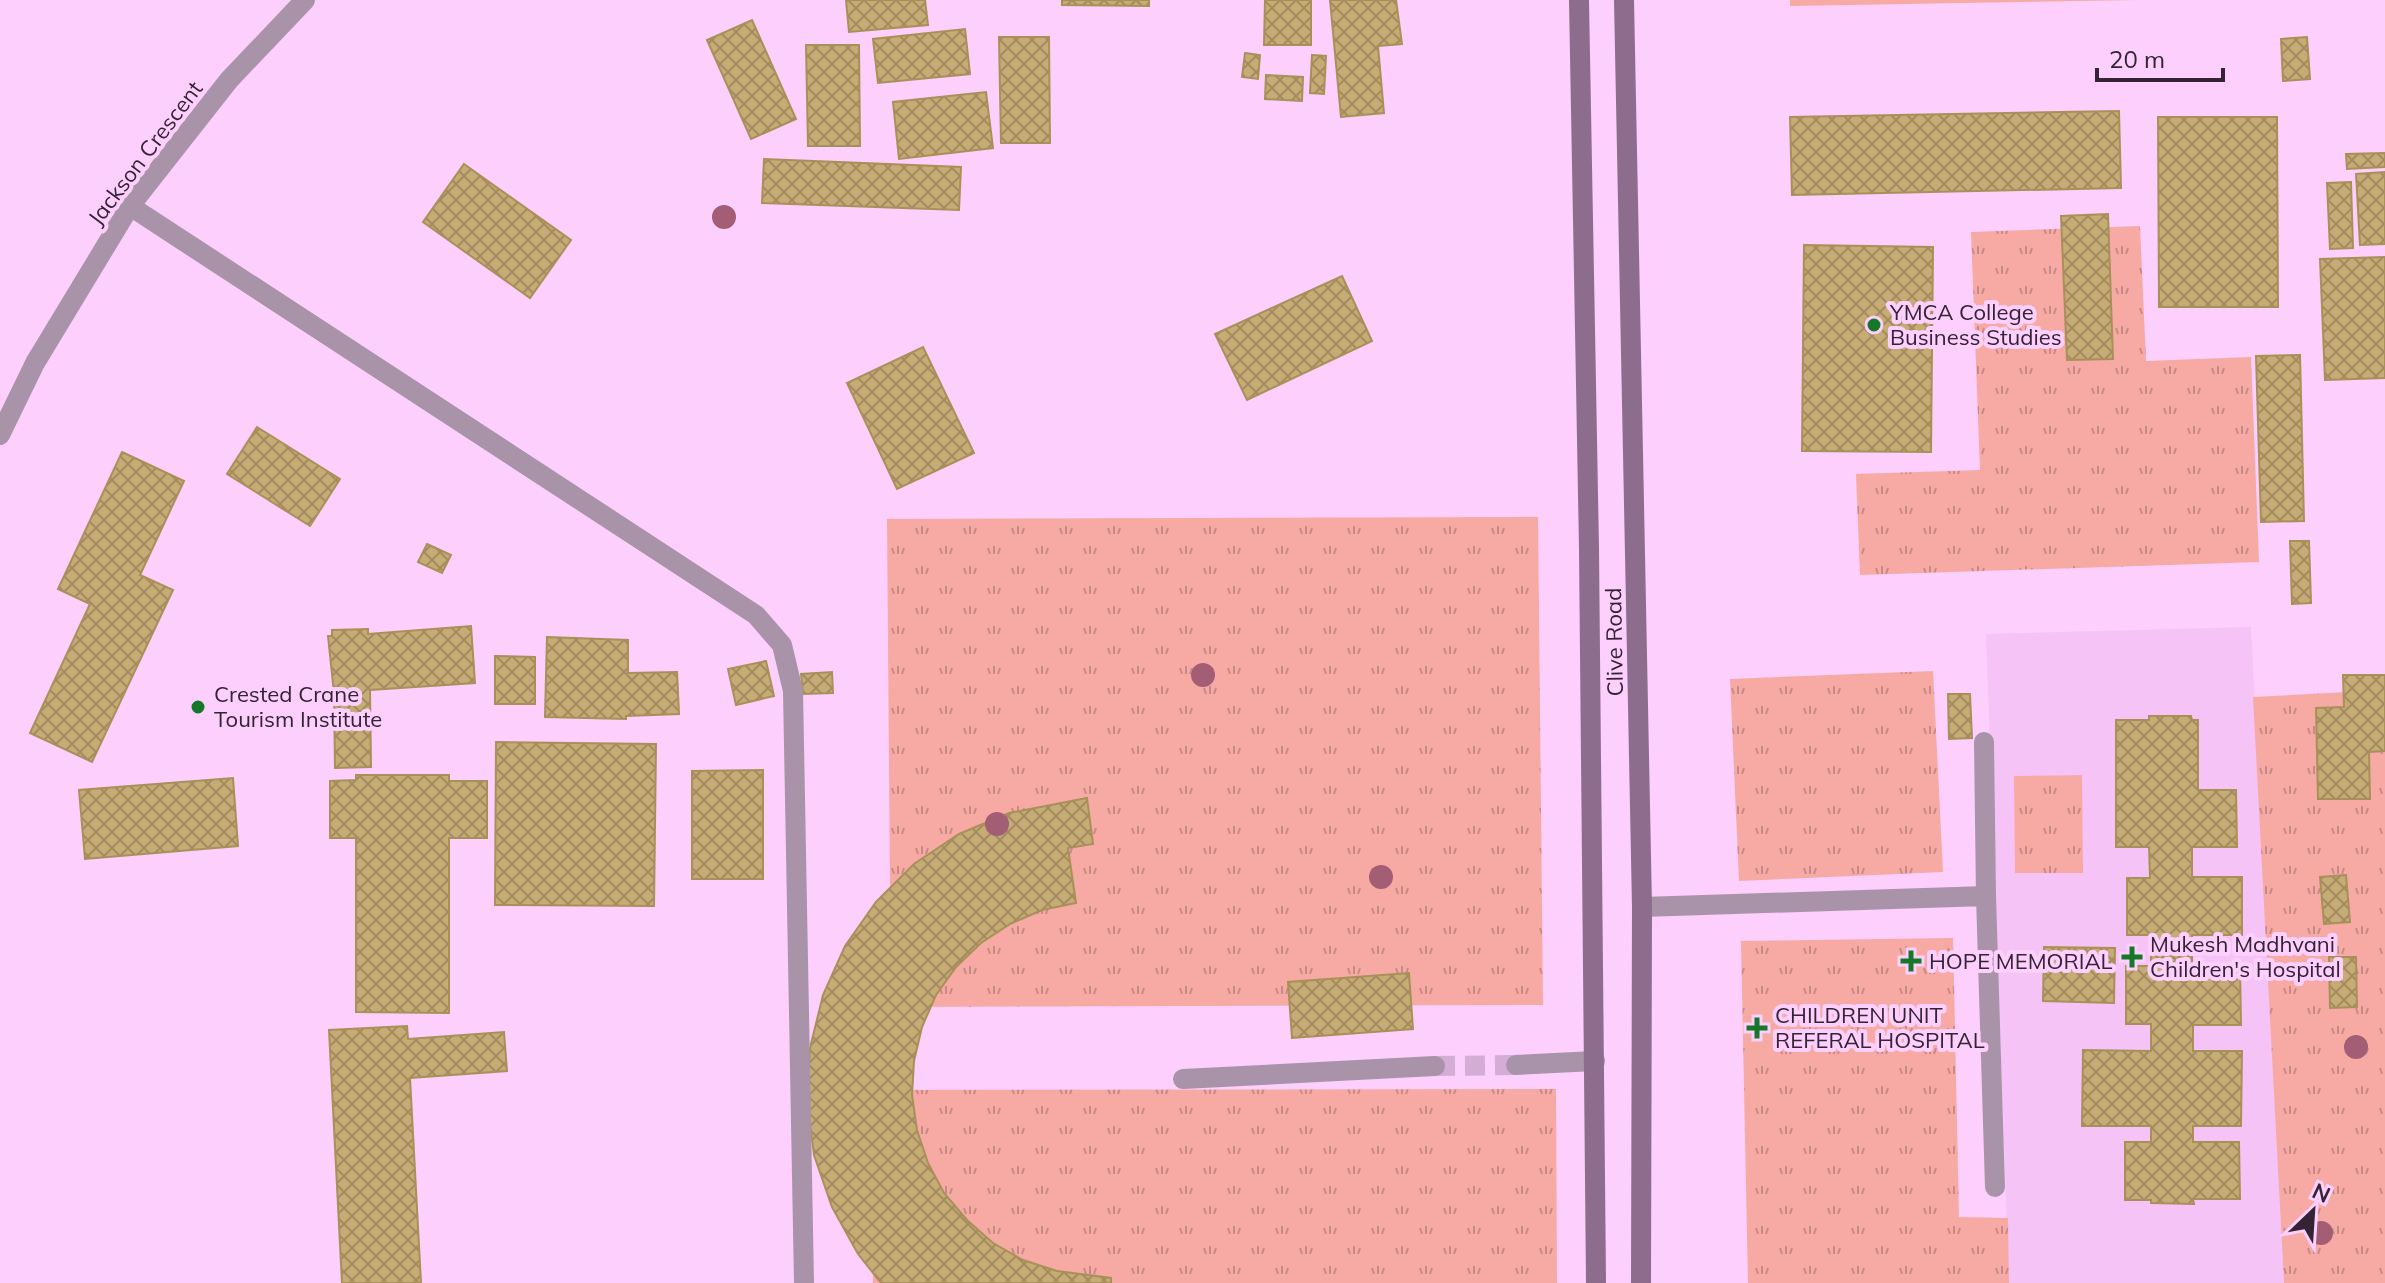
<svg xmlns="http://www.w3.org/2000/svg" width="2385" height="1283" viewBox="0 0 2385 1283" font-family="Mulish,sans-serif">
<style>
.built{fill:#f6c3f7}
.grass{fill:url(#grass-tufts)}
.building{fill:url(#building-cross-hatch);stroke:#a99059;stroke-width:2}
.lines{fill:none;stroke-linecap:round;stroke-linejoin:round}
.street-tunnel{stroke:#d4add5;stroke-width:20;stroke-dasharray:20 10;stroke-linecap:butt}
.lane{stroke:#a993a9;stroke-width:20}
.street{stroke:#a993a9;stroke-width:20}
.secondary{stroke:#8d6d8d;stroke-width:20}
.tree{fill:#a35d75}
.poi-dot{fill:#157727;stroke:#fccffd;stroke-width:3}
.labels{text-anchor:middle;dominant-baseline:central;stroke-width:8;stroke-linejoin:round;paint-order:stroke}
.street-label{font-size:22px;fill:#342335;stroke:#fccffd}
.poi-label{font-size:22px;fill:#342335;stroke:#fccffd;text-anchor:start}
</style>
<defs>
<pattern id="grass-tufts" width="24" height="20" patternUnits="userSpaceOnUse" patternTransform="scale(2)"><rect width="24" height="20" fill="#f6aaa3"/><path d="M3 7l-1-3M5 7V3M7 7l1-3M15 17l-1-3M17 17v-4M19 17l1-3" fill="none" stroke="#c88a86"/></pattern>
<pattern id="building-cross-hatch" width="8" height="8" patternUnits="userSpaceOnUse" patternTransform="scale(2)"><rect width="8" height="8" fill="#c6ac74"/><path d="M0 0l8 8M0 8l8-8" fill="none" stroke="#a28c60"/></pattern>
</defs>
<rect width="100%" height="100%" fill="#fccffd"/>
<path class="built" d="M2251 627 2284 1283H2009L1986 634Z"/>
<g class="grass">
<path d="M1790 0H2137L1790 6Z"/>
<path d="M2140 226 2146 361 2251 357 2259 562 1860 575 1856 474 1980 470 1971 232Z"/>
<path d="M1538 517 1543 1005 891 1007 887 519Z"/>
<path d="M1933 671 1943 872 1739 881 1730 679Z"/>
<path d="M2385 690V1283H2284L2253 697Z"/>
<path d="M2082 775 2083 873H2015L2014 776Z"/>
<path d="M1953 938 1959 1217 2008 1218 2009 1283H1748L1741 941Z"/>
<path d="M1556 1089 1557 1283H873L872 1090Z"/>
</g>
<g class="building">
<path d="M846 0H925L928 25 849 32Z"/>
<path d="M1062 0H1149V6L1062 5Z"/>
<path d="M1265 0H1311V45H1264Z"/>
<path d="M1330 0H1396L1402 44 1378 46 1384 113 1341 117Z"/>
<path d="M752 20 796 119 751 139 707 40Z"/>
<path d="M965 29 970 74 878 83 873 39Z"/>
<path d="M999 37H1049L1050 143H1001Z"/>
<path d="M2307 37 2310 79 2283 81 2281 39Z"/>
<path d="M806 45H859L860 146H808Z"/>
<path d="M1245 53 1260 55 1258 79 1242 77Z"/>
<path d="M1312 55 1326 56 1324 94 1310 93Z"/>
<path d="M1266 75 1303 77 1302 101 1265 99Z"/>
<path d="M986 92 993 148 899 159 893 102Z"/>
<path d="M2119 111 2121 188 1792 195 1790 117Z"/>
<path d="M2158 117H2277L2278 307H2159Z"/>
<path d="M2385 153V167L2347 169 2346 154Z"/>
<path d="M764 159 961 167 959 210 762 203Z"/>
<path d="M464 164 571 240 530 298 423 222Z"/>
<path d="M2385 172V244L2360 245 2356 174Z"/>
<path d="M2351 182 2353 248 2330 249 2327 183Z"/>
<path d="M2108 214 2113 359 2067 360 2061 216Z"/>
<path d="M1804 245 1933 247 1931 452 1802 451Z"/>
<path d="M2385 257V378L2325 380 2320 259Z"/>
<path d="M1342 276 1372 341 1247 400 1215 334Z"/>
<path d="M923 347 974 453 897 489 847 383Z"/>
<path d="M2300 355 2304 521 2261 522 2256 356Z"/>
<path d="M257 427 340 479 310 526 227 474Z"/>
<path d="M122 452 184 481 140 575 173 590 92 762 30 733 90 604 58 589Z"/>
<path d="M2290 541H2309L2311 603 2292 604Z"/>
<path d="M427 544 451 555 442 573 418 562Z"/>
<path d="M471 626 475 683 370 690 371 767 335 768 334 693 328 636H332V630L368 629V634Z"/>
<path d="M547 637 628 640V673L677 672 679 714 626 716V719L545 717Z"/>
<path d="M495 656 535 657V704H495Z"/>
<path d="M766 661 774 696 736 705 728 669Z"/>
<path d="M832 672 833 693 803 694 801 674Z"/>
<path d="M2343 675H2385V751L2369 752 2370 799H2318L2316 708 2344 707Z"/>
<path d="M1948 694H1970L1972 738 1949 739Z"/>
<path d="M2149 716H2191L2192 720H2198V790H2236L2237 847H2192V877H2242V935H2192V967H2240L2241 1025H2193V1051H2242L2241 1126H2193V1142H2239L2240 1199H2193L2194 1204 2151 1203V1200H2125V1142H2151V1126H2082L2083 1050 2151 1051V1024H2126V966H2151V935H2127V878H2150L2149 847H2116V720H2149Z"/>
<path d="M496 742 656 744 654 906 495 905Z"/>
<path d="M763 770V879H692V771Z"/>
<path d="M356 775H449V781H487V838H449V1013L356 1012V838H330V781L356 780Z"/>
<path d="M233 778 238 846 85 859 79 790Z"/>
<path d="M1087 798 1093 844 1068 848 1076 903 1042 910 1010 924 981 943 956 967 936 995 922 1027 914 1061 912 1095 917 1130 928 1163 944 1193 967 1220 993 1243 1023 1260 1057 1271 1111 1278V1283H881L858 1254 832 1207 814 1155 807 1102 810 1048 823 995 845 946 876 902 914 864 959 834 1009 813Z"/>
<path d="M2346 875 2350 922 2324 924 2320 877Z"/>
<path d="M2044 947 2115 948 2114 1003 2043 1001Z"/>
<path d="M2329 957H2356L2357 1007 2330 1008Z"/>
<path d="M1409 973 1413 1029 1292 1038 1288 982Z"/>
<path d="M407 1026 408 1039 504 1032 507 1071 410 1078 421 1283H342L329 1030Z"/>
</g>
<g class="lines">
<path class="street-tunnel" d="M1435 1066 1516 1065"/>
<g class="lane">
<path d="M1984 742 1986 896"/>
<path d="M1642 907 1986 896 1995 1187"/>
</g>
<g class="street">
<path d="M130 206 756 615 782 645 793 691 804 1283"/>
<path d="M0 435 35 363 130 206 229 80 305 0"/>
<path d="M1516 1065 1595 1061"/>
<path d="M1183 1079 1435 1066"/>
</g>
<g class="secondary">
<path d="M1579 0 1589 549 1596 1283"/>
<path d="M1624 0 1642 907 1641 1283"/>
</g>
</g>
<g class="tree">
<circle cx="724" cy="217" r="12"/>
<circle cx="1203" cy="675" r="12"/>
<circle cx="997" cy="824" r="12"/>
<circle cx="1381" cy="877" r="12"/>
<circle cx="2356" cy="1047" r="12"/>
<circle cx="2321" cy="1233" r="12"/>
</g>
<g class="poi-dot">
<circle cx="1874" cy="325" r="8"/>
<circle cx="198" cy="707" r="8"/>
<path d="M2128 945h8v8h8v8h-8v8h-8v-8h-8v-8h8z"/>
<path d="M1907 949h8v8h8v8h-8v8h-8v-8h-8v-8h8z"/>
<path d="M1753 1016h8v8h8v8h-8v8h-8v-8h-8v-8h8z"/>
</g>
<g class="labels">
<g class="street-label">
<text transform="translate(145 153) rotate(-53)">Jackson Crescent</text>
<text transform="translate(1614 642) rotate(-91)">Clive Road</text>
</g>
<g class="poi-label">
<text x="1890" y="312">YMCA College<tspan x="1890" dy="25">Business Studies</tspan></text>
<text x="214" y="694">Crested Crane<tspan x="214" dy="25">Tourism Institute</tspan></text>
<text x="2150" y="944">Mukesh Madhvani<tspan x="2150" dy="25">Children's Hospital</tspan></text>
<text x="1929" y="961">HOPE MEMORIAL</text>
<text x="1775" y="1015">CHILDREN UNIT<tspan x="1775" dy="25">REFERAL HOSPITAL</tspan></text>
</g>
</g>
<g transform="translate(2313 1211) rotate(25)" stroke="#fccffd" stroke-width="6" paint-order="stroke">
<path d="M0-6L14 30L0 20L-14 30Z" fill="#342335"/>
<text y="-12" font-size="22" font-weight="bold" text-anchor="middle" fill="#342335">N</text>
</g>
<path d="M2097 68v12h126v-12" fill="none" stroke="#342335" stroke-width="4"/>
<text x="2109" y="68" font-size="24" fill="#342335" stroke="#fccffd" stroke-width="6" paint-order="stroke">20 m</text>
</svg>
